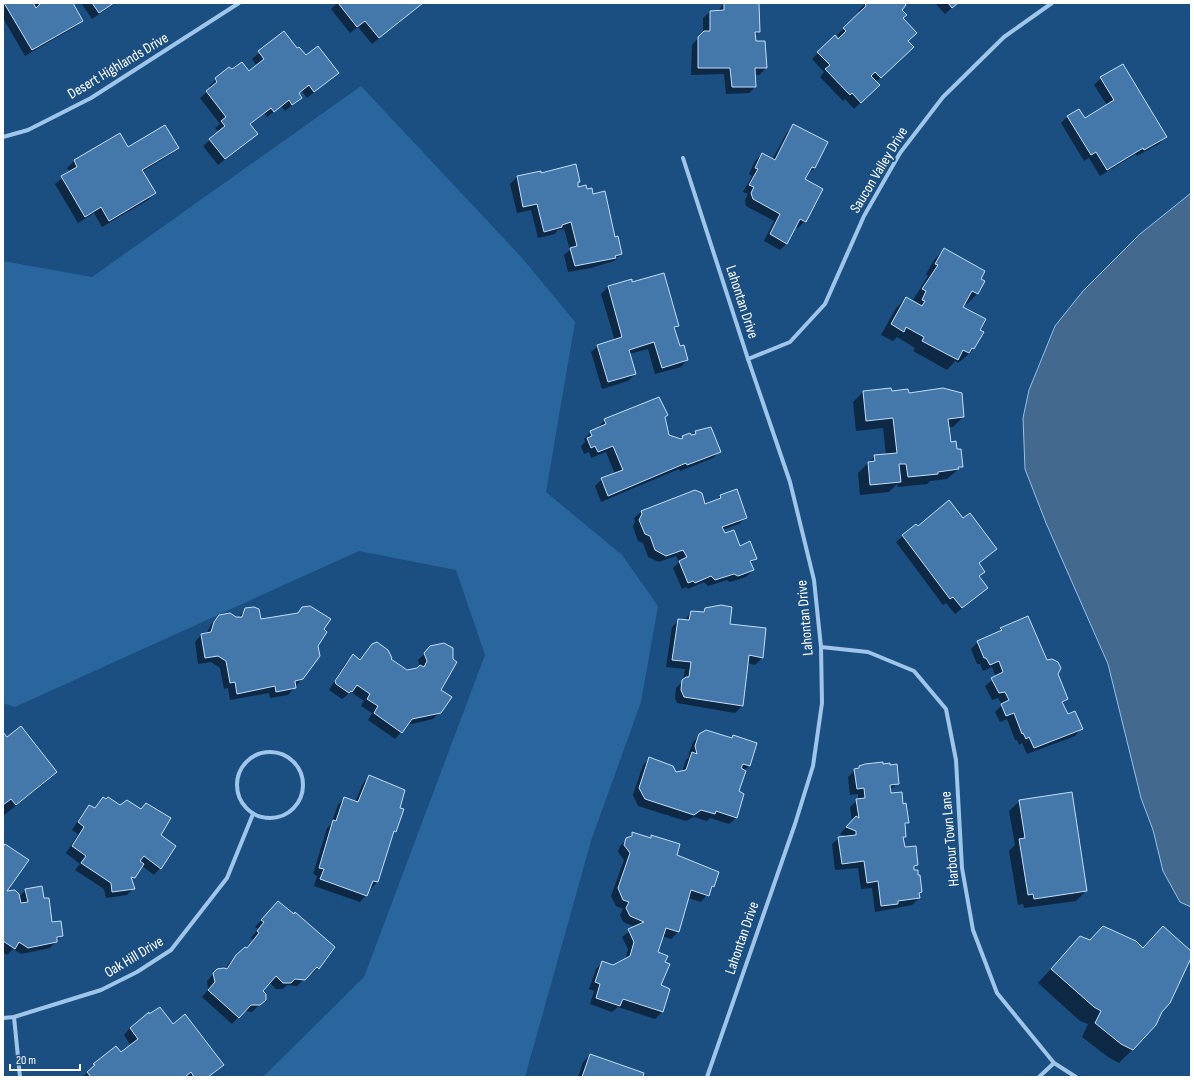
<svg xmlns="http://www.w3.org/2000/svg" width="1194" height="1080" viewBox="0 0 1194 1080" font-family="'Sofia Sans Condensed',sans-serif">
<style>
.green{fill:#2a669e}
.water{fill:#43698e;stroke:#92c2ec}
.shadow{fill:#0007}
.building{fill:#4478ab;stroke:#c3def8}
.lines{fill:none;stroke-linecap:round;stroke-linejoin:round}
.street{stroke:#9fc6ea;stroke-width:4}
.labels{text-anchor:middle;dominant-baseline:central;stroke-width:4;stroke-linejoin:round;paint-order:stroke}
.street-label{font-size:15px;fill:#fff;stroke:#1b4e81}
</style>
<rect width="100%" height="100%" fill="#1b4e81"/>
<path class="green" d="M361 86 523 259 575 322 546 492 622 555 658 606 641 702 591 841 525 1077H263L364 977 485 655 456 570 359 551 15 707 3 703V261L92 277Z"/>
<path class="water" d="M1191 193V907L1180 902 1163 871 1153 830 1141 798 1108 664 1046 523 1025 469 1023 418 1029 390 1055 326 1083 291 1140 234Z"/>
<g class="shadow">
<path d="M3 3H32L34 6 37 3H72L82 21 75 27 25 56 3 18Z"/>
<path d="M81 3H116L92 19Z"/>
<path d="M338 3H423L372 44 358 27 350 33 331 9Z"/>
<path d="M724 3H758L759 32 754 36 755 42 766 68 759 75H755V87L749 93 726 94 724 74 691 75 692 45 703 33V18L710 12 718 11Z"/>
<path d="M866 3H903L900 10 907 41 912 47 876 82 878 85 854 109 845 99 843 101 820 77 824 72 812 59 835 37 838 40 840 38 837 35 860 13 858 11Z"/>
<path d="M935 3H957L945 14Z"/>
<path d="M284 32 297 50 306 57 337 73 307 98 302 91 298 94 301 98 285 111 281 106 267 117 264 114 250 125 257 134 218 165 203 146 219 132 215 128 220 124 200 98 211 88 209 86 229 68 231 71 248 72 257 66 252 59Z"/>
<path d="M1101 78 1165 137 1159 144 1137 156 1136 154 1100 176 1089 158 1084 161 1061 123 1068 116 1084 119 1107 105 1094 85Z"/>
<path d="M794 125 814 168 804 180 822 189 805 221 798 228 795 227 787 243 780 250 764 241 774 221 746 206 745 200 748 194 743 192 752 176 749 174 755 161 762 154 772 160 787 132Z"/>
<path d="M120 134 128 148 178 147 171 154 142 172 155 193 148 200 102 227 94 213 78 223 55 184 70 172 67 168 74 161Z"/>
<path d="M540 172 541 174 579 181 577 183 578 188 593 195 621 254 614 261 591 268 568 272 564 255 570 250 564 229 558 230 555 234 538 238 531 210 517 213 510 184 517 177Z"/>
<path d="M944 250 984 281 977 294 967 304 965 302 962 307 979 330 983 332 974 349 963 359 958 363 955 361 947 370 913 351 915 348 897 337 893 341 881 335 896 308 906 298 916 304 917 302 913 300 928 276 926 274 934 260Z"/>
<path d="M631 281 632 284 678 325 674 329 679 348 687 360 681 367 655 374 648 349 629 354 635 374 628 381 602 389 591 352 598 346 615 341 601 294 608 287Z"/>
<path d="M890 389 891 392 908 394 963 417 953 427H948L950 443 962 466 947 479 930 481 927 484 898 487 897 484 889 492 860 495 858 473 875 456 886 455 883 428 856 431 853 402 863 392Z"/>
<path d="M664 418 669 436 680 440 683 437 691 436 695 432 710 428 720 451 713 458 680 471 679 469 601 502 595 486 602 479 615 474 606 452 591 458 589 452 584 454 581 446 585 442 584 439 591 432 599 429 598 427 605 420Z"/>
<path d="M695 491 705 505 716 501 720 496 746 518 739 524 722 530 724 534 739 547 756 558 750 564 753 570 746 577 730 582 727 580 708 586 704 582 688 589 686 587 682 589 673 568 679 562 676 556 659 562 648 557 643 543 638 541 633 527 635 521 634 518 641 512Z"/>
<path d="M962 520 996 548 978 564 984 572 979 577 987 588 955 614 946 603 943 605 896 542 916 525 918 527Z"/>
<path d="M303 608 323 629 303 678 288 695 270 698 269 693 230 700 228 688 224 689 220 668 211 662 198 664 195 642 201 635 206 634 212 623 219 616 238 618 246 609 260 621 296 615Z"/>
<path d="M705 609 728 625 765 629 762 658 755 665 747 663 742 706 735 713 677 703 675 698 676 688 683 681 685 669 666 667 672 627 678 621H684L691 612 702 613Z"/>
<path d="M1001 629 1046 662 1056 674 1067 699 1062 704 1067 715 1081 729 1075 736 1027 754 1022 743 1019 745 1017 740H1015L1007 719 1000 722 995 712 1002 705 998 698 992 700 985 686 996 677 992 667 983 671 980 664H977L971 649 978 642 996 634Z"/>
<path d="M372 644 389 660 407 671 420 667 418 660 431 647 440 690V712L433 719 407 725 395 739 368 720 372 713 361 706 364 701 351 692 342 699 329 690 346 662 353 655 359 660Z"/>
<path d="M3 734 7 738 56 772 42 785 3 816Z"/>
<path d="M700 735 731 738 733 736 749 766 743 771 737 791 743 794 736 818 729 824 710 818 707 821 694 817 686 821 638 806 633 795 643 765 650 758 675 774 682 772 686 760 689 757V753L693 742Z"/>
<path d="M882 765 898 783 890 790V794L902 805 908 823 904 826 905 837 903 839 904 848 917 865 913 869 921 892 918 894 919 898 912 905 875 912 872 888 861 889 858 868 835 870 832 844 839 838 847 837 840 834 852 821 850 807 858 800V794L850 795 848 777 859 766Z"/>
<path d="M369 777 399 808 395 831 391 835 377 882 360 902 314 886 317 876 313 874 327 828 331 824 338 805 344 798 355 802 363 783Z"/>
<path d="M104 799 175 846 160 868 154 875 142 866 131 880 133 889 127 895 106 898 104 889 75 870 80 864 66 853 78 834 72 830 83 813 89 806 94 809Z"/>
<path d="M1020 801 1086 891 1076 901 1024 908 1023 904 1018 905 1009 851 1015 845 1009 811Z"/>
<path d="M632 834 649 839 652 836 713 887 701 902 688 898 678 932 671 939 662 936 657 953 664 962 660 986 669 990 662 1012 655 1019 618 1007 612 1012 590 1004 594 991 589 989 596 969 603 962 614 966 625 960 628 949 622 937 635 927 623 922 620 915 623 909 616 906 611 896 624 860 618 852 620 846Z"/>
<path d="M5 845V892L18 897 26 890 43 899 51 924 62 935 50 948 21 954 13 949 7 955 3 952V847Z"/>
<path d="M278 902 333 947 318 968 311 975 310 973 297 986 287 985 283 989H276L269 982 262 991 265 999 252 1012 244 1011 232 1024 202 997 208 990 207 981 217 970H225L229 963 246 949 253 940 251 938 258 929 255 927Z"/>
<path d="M1103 927 1142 949 1163 927 1191 952V956L1133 1049 1119 1063 1108 1057 1082 1037 1088 1024 1080 1021 1038 983 1080 937 1089 941Z"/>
<path d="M172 1025 223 1065 209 1077H83L87 1072 121 1054 131 1046 124 1035 130 1028Z"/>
<path d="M590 1055 642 1077H578L583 1062Z"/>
</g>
<g class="building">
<path d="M4 3H33L36 8 41 3H73L83 21 32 50Z"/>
<path d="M92 3H114L99 13Z"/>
<path d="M338 3H423L379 38 365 21 357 27Z"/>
<path d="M724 3H759L760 32H755L756 41H765L767 68H755L756 87H732L730 68H698V37L704 31H710V11L724 10Z"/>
<path d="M865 3H904L906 5 902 10 907 15 903 18 917 33 908 41 914 47 881 78 875 72 871 76 880 85 861 103 852 93 850 95 825 69 830 65 817 52 835 35 838 39 846 31 843 28 866 6Z"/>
<path d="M948 3H958L952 8Z"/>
<path d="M284 31 297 48 299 47 306 55 318 46 339 73 314 92 309 85 299 93 302 98 292 105 289 100 274 112 271 108 250 124 258 134 225 159 209 139 225 126 221 121 226 117 206 91 217 82 215 78 229 67 232 69 242 62 249 71 264 59 258 51Z"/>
<path d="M1123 64 1167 137 1144 150 1143 148 1107 170 1096 152 1091 155 1067 116 1079 109 1085 118 1114 100 1100 77Z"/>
<path d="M793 124 828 142 815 168 812 167 805 179 823 189 806 222 800 219 787 244 770 234 780 214 753 199 751 193 754 187 749 185 758 169 755 168 762 153 775 160Z"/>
<path d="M165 125 179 148 142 170 156 193 109 221 101 207 85 217 61 176 77 167 74 160 120 133 128 147Z"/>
<path d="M572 165 576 164 580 182H578V187L586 185 587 189 592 188 593 194 605 191 615 237 618 236 622 254 615 256 616 258 575 266 570 248 577 246 571 222 562 225V227L544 232 537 204 523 207 517 176 541 171V173Z"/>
<path d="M944 248 985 271 981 279 985 281 978 294 972 291 963 307 986 319 980 330 984 332 974 349 972 348 969 353 963 350 958 360 922 341 924 337 906 327 904 332 891 324 906 297 922 306 925 301 922 300 926 291 922 289 938 265 935 264Z"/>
<path d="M664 273 679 326 674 327 680 346 684 345 688 360 662 368 654 342 629 350 636 374 608 382 597 345 622 337 608 286 632 279V282Z"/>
<path d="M891 388 892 391 908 389 909 393 943 388 962 393 964 417 948 419 951 442 956 441 957 449H961L963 467H958L959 469 938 472V474L908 477 906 464H899L901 482 870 485 868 462 875 461 874 455 897 453 893 418 866 421 863 391Z"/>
<path d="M659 397 668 415 665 417 669 435 681 439 683 438 682 436 690 433 691 435 696 434 695 431 711 427 721 452 687 465 686 463 608 496 601 478 623 470 613 446 598 452 595 446 591 448 587 438 592 436 590 431 606 424 604 419Z"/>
<path d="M737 489 747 518 722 527 725 533 734 530 740 546 750 541 757 559 750 561 754 570 738 576 734 574 715 580 711 576 695 583 693 581 688 583 679 561 687 557 683 550 666 556 655 550 650 536 645 534 639 520 642 514 641 511 695 490 702 493 705 504 721 498 720 495Z"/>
<path d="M949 500 963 518 970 513 997 549 979 563 985 572 979 576 988 588 962 608 953 597 950 599 902 535 916 524 918 526Z"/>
<path d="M721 605 732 607 730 624 766 628 763 658 749 655 743 706 684 697 681 690 682 680 686 677H689L691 662 672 660 678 619 689 620 691 611 704 612 705 608Z"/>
<path d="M310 606 331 619 324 629 327 632 318 646 320 656 303 679 295 681 296 688 276 692 275 686 237 694 235 682 230 683 226 661 218 656 205 658 201 634 211 632 214 622 219 615 230 613 236 617H242L245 608 254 607 259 609 261 619 298 613 302 607Z"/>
<path d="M1028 616 1047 660 1052 659 1058 662 1061 668 1058 674 1068 699 1062 702 1068 714 1075 711 1083 729 1034 748 1029 737 1026 739 1023 733 1022 734 1014 713 1006 716 1001 704 1009 700 1005 692 999 693 991 678 1003 672 999 661 990 665 986 658H984L977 641 1002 630 1000 628Z"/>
<path d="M377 642 388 650 392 658 391 659 407 670 417 668 420 665 424 667 427 661 424 653 430 646 444 643 453 648V659L457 662 441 690 452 697 441 713 412 719 402 733 374 713 378 706 367 699 370 694 357 685 352 692 351 691 349 693 336 684 335 681 353 654 360 660 372 644Z"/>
<path d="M21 726 57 772 16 805 11 799 3 805V732L7 737Z"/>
<path d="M706 730 732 738 733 735 757 743 750 766 743 764 741 768 746 771 739 791 744 794 737 818 716 811 715 814 701 810 694 815 645 799 639 788 649 757 673 766 676 772 686 770 692 752 697 754 695 746 699 734Z"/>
<path d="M883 762V764L890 763V765L897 764 899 784 890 785 891 793 902 792 903 804 906 803 909 823H905L906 837H903L905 847 916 846 918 865 914 866V870H918V875H920L922 892 919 893 920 898 898 901V904L881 906 878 881 867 883 864 861 842 864 838 837 856 835V831L846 827 856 816 859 818 856 799 865 798 864 788 857 789 854 769 859 768V766L865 764Z"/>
<path d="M369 775 405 790 400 808 404 809 396 832 394 831 378 882 373 881 367 896 320 879 324 869 319 868 333 820 336 821 344 797 358 802Z"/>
<path d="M1072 792 1087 891 1034 899 1033 894 1028 895 1019 839 1025 838 1019 800Z"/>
<path d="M103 797 106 799 108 797 120 805 127 800 141 809 146 803 171 818 161 835 176 846 161 869 144 856 140 861 144 864 135 878 131 877 135 889 112 892 111 883 81 863 86 856 72 846 84 827 78 822 89 805 95 808Z"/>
<path d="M632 832 651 838V835L680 844 677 855 719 872 714 887 712 886 709 896 691 890 679 932 666 928 658 952 668 956 665 962 670 964 661 985 670 989 663 1012 623 999 620 1006 596 998 600 984 595 982 602 961 613 965 630 956 634 942 628 929 644 922 630 916 626 908 629 902 623 900 618 888 630 853 624 845 626 838 632 836Z"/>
<path d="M5 844 29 860 7 891 15 890 19 894 21 903 28 902 25 889 42 886 44 898H49L52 922 61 921 63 936 57 937V942L28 948 19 942 15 949 3 941V847Z"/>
<path d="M278 901 294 914 295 912 335 947 319 969 317 967 305 980 295 979 291 983H283L276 976 263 991 266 994V1000L260 1005H251L239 1018 208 990 215 982 213 973 217 969 224 968 227 969 236 955 245 947 247 948 259 933 257 931 264 922 261 920Z"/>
<path d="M1103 926 1136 941 1143 948 1163 926 1191 951V958L1170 1003 1162 1012 1156 1025 1133 1050 1121 1044 1095 1023 1101 1011 1094 1007 1051 969 1080 936 1090 940Z"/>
<path d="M160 1007 173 1024 185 1014 224 1065 208 1077H194L191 1072 185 1077H91L87 1072 95 1065 93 1064 116 1046 121 1052 138 1039 130 1028 149 1012V1014Z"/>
<path d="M590 1054 644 1073 643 1077H582Z"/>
</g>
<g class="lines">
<g class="street">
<path d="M3 137 28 130 91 98 239 3"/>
<path d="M683 158 748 359 790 482 814 580 821 647 822 703 813 766 795 824 707 1077"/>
<path d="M748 359 790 342 825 304 864 216 900 153 943 97 1004 37 1052 3"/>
<path d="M821 647 868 652 914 671 946 709 956 760 962 868 973 930 997 993 1054 1063 1076 1077"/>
<circle cx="270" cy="785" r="33"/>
<path d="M14 1017 20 1077"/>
<path d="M3 1018 14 1017 101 990 137 972 171 950 227 878 253 814"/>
<path d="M1039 1077 1054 1063"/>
</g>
</g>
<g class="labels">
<g class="street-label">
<text transform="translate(118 66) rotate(-31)">Desert Highlands Drive</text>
<text transform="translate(879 170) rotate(-59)">Saucon Valley Drive</text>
<text transform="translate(742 302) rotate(72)">Lahontan Drive</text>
<text transform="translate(805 618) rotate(-95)">Lahontan Drive</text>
<text transform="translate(950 839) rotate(-95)">Harbour Town Lane</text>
<text transform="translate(742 938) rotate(-71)">Lahontan Drive</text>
<text transform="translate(134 957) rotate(-31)">Oak Hill Drive</text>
</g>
</g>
<rect width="1194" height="1080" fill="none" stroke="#ffffff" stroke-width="8"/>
<path d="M10 1064v6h70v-6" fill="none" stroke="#ffffff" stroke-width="2"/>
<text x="16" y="1064" font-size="12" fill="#ffffff" stroke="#1b4e81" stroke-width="3" paint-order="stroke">20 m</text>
</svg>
